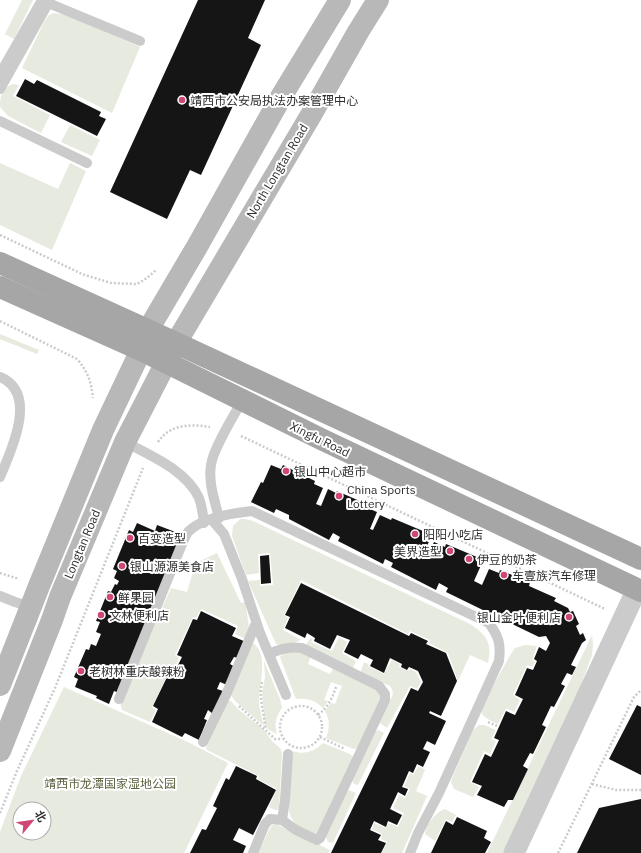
<svg xmlns="http://www.w3.org/2000/svg" width="641" height="853" viewBox="0 0 641 853" font-family="'IBM Plex Sans','Noto Sans SC',sans-serif">
<style>
.green{fill:#e7eade;fill-rule:evenodd}
.building{fill:#151515}
.lines{fill:none;stroke-linecap:round;stroke-linejoin:round}
.path{stroke:#cbcbcb;stroke-width:2.5;stroke-dasharray:2 2;stroke-linecap:butt}
.service{stroke:#cbcbcb;stroke-width:10}
.minor{stroke:#cbcbcb;stroke-width:21}
.secondary{stroke:#b8b8b8;stroke-width:22}
.primary{stroke:#a6a6a6;stroke-width:22}
.poi-dot{fill:#cf4774;stroke:#fff;stroke-width:1.5}
.labels{text-anchor:middle;dominant-baseline:central;stroke-width:4;stroke-linejoin:round;paint-order:stroke}
.poi-label{font-size:12px;fill:#2e2e2e;stroke:#fff;text-anchor:start}
.street-label{font-size:12px;fill:#2e2e2e;stroke:#fff}
.park-label{font-size:12px;fill:#5b6441;stroke:#fff}
</style>
<rect width="100%" height="100%" fill="#fff"/>
<g class="green">
<path d="M22 0H33L14 39 5 34Z"/>
<path d="M54 13 67 15 140 47 112 113 22 68 44 22 49 15Z"/>
<path d="M13 84 19 85 13 96 50 115 41 133 8 116 0 107C0 96 2 88 13 84Z"/>
<path d="M70 125 100 140 92 156 61 142Z"/>
<path d="M0 163 58 189 70 163 86 171 52 250 0 225Z"/>
<path d="M0 334 39 350 37 354 0 339Z"/>
<path d="M240 519H245L253 521 470 624C487 635 492 642 488 663L470 655 458 681 448 653 429 643 430 640 410 631 408 634 301 580 284 615 288 618 283 630 301 640C293 643 284 647 276 644L248 581 260 580V586L273 585 270 553 258 554 259 573 246 575 232 536 233 526Z"/>
<path d="M217 553 241 603 245 602 249 626 246 639 235 634 238 626 201 609 196 618 193 617 175 655 179 658 172 673 169 672 152 707 156 710 150 722 122 710 120 702 171 588 187 592 192 575 200 561Z"/>
<path d="M592 635 593 644 592 655 568 720 504 853H487Z"/>
<path d="M339 637 347 642 342 653 356 661 353 668 307 646 306 644 311 638 313 639 311 642 332 651Z"/>
<path d="M253 643C270 655 258 686 259 704 260 711 262 719 264 726L235 701 231 695Z"/>
<path d="M525 645 537 646 532 660 535 662 532 667 527 665 513 695 520 700 514 712 506 708 498 724C490 720 480 717 481 708L509 657 515 648Z"/>
<path d="M296 651 311 656 308 664 330 674 334 667 379 690 382 698 357 748 354 749 351 748 326 738C330 728 330 720 325 711L331 703 335 704 342 686 331 682 324 700 328 701 323 708C315 700 307 698 296 699L280 657 284 653Z"/>
<path d="M392 660 400 664 399 667 408 671 410 669 416 672 421 682 417 689 410 686 387 728 380 723 393 694 392 689 390 686 364 675 361 671 364 662 369 664 368 666 384 674Z"/>
<path d="M264 661 280 699 282 708C276 716 274 724 277 734L267 729 265 724 262 692 265 678Z"/>
<path d="M64 687 190 743 228 763 184 853H0V832L21 776ZM20 809H44V833H20Z"/>
<path d="M228 701H231L238 709 263 729 273 742 281 749 282 754 279 808 277 810H275L269 807 277 789 258 779 259 776 207 750 206 747Z"/>
<path d="M479 725H484L496 730 491 739 496 741 490 754 484 751 470 782 479 787 473 797 454 789 451 782 452 778 473 730Z"/>
<path d="M378 730 384 733 358 785 354 784 352 780 374 733Z"/>
<path d="M323 743 350 754 353 757 316 836C303 828 293 827 289 811L292 751C304 755 314 752 323 743Z"/>
<path d="M418 766 425 770 416 791 427 796 402 853H382L387 842 381 839 382 834 372 829 374 823 386 828 389 823 398 827 404 813 393 808 399 795 405 798 410 789 404 786 410 773 414 775Z"/>
<path d="M348 790 356 793 333 843 328 842 325 835Z"/>
<path d="M445 809 456 815 452 822 446 819 435 841 425 834C426 824 436 812 445 809Z"/>
<path d="M276 824 330 850 328 853H258L271 826Z"/>
</g>
<g class="building">
<path d="M198 0H265L248 38 261 45 201 175 190 170 167 219 110 192Z"/>
<path d="M25 79 34 84 37 80 101 112 99 116 106 119 97 136 16 96Z"/>
<path d="M271 465 281 469 283 465 315 481 314 484 323 488 316 504 321 506 328 489 336 493 337 491 371 506 370 509 377 512 370 529 373 530 380 515 391 520 392 518 423 531 422 536 430 539 423 556 427 557 434 542 445 547 446 544 477 557 476 561 482 563 474 581 482 585 489 569 499 573 500 570 530 582 529 586 556 598 554 601 568 608 570 612 573 611 579 624 576 626 580 635 583 633 586 640 582 643 571 665 576 667 572 675 567 673 561 684 565 686 554 707 551 706 542 725 546 727 533 754 530 753 523 766 528 769 513 800H508L504 807 477 795 482 786 472 782 485 754 491 757 499 740 494 738 506 711 515 715 523 699 515 695 527 668 533 670 537 661 534 659 539 647 546 651 550 643 546 636 539 637 500 618 502 615 493 610 491 614 446 592 448 588 439 583 436 590 391 567 393 563 385 559 383 564 338 541 340 537 333 533 329 540 289 519V515L276 509 274 513 251 502 261 482 263 483Z"/>
<path d="M137 523 155 531 157 525 178 533 175 539 179 541 119 693 114 691 109 704 96 698 97 696 75 687 78 679 74 677 86 649 89 650 91 644 96 646 101 634 96 632 100 622 96 621 108 591 111 592 115 584 117 585 119 581 114 578 117 571 113 569 129 530 133 532Z"/>
<path d="M269 555 271 583 261 584 260 556Z"/>
<path d="M301 583 409 636 411 633 428 641 426 644 446 653 457 681 441 716 430 711 429 713 446 721 435 745 427 741 423 749 430 752 423 767 417 764 413 773 409 771 402 787 408 789 405 796 398 792 390 809 402 815 397 825 388 821 386 827 374 821 370 830 381 835 378 840 386 843 381 853H331L411 688 418 691 423 682 418 671 409 667 407 670 401 667 402 664 390 658 384 673 370 666 373 660 361 654 358 659 344 652 350 640 337 635 330 649 314 641 315 638 307 633 305 638 285 628 290 617 285 615Z"/>
<path d="M201 611 236 628 232 636 246 642 238 658 234 657 230 664 235 667 227 685 220 682 217 689 223 691 213 714 208 710 204 719 207 720 199 740 185 733 182 737 152 722 158 709 153 706 169 673 173 675 182 657 177 655 193 619 197 620Z"/>
<path d="M637 705 641 707V775L609 759Z"/>
<path d="M236 766 257 776 256 779 276 790 253 835 239 828 233 840 246 846 243 853H190L202 829 206 830 217 808 213 806 226 778 229 780Z"/>
<path d="M641 799V853H577L599 808Z"/>
<path d="M457 817 487 831 484 838 491 842 485 853H431L446 821 453 825Z"/>
</g>
<g class="lines">
<g class="path">
<path d="M0 235 82 274 111 283 137 284 147 278 156 270"/>
<path d="M0 321 77 359C88 372 91 381 93 398"/>
<path d="M241 436 605 609"/>
<path d="M158 442C170 424 190 424 210 427"/>
<path d="M0 573 19 579"/>
<path d="M262 682C258 699 265 713 265 729"/>
<path d="M239 706 275 739H281"/>
<circle cx="301" cy="727" r="21"/>
<path d="M318 715C328 707 332 699 336 687"/>
<path d="M488 722 497 726"/>
<path d="M320 737 345 749"/>
<path d="M592 784 616 790H641"/>
<path d="M0 813 17 771 55 688 143 468"/>
<path d="M558 853 634 697 641 690"/>
</g>
<g class="service">
<path d="M48 3 140 41"/>
<path d="M0 74 42 0"/>
<path d="M0 89 50 0"/>
<path d="M0 121 87 163"/>
<path d="M0 377C39 393 11 451 0 477"/>
<path d="M125 442C151 456 186 470 199 498 202 506 203 514 204 523"/>
<path d="M219 518C215 501 208 483 211 465 213 449 233 417 242 401"/>
<path d="M212 520 224 534 242 579 260 633 286 695"/>
<path d="M0 596 15 602 31 607"/>
<path d="M119 699 182 544C184 540 186 535 188 532 201 518 233 513 252 511L489 623C499 637 501 644 499 661L439 793 418 833 410 853"/>
<path d="M203 742 226 695 256 623"/>
<path d="M282 820 285 800 288 754"/>
<path d="M253 853 265 824 270 819 282 820 296 830 317 840 320 838 385 700V694L379 686 302 648C290 646 279 649 269 654"/>
</g>
<path class="minor" d="M514 853 637 589"/>
<g class="secondary">
<path d="M0 685 39 586 103 430 141 350 148 330 198 245 281 97 340 0"/>
<path d="M0 751 52 620 60 597 125 442 176 343 311 115 358 32 378 0"/>
</g>
<g class="primary">
<path d="M0 263 176 343 641 559"/>
<path d="M0 287 141 350 321 439 641 591"/>
</g>
</g>
<g class="poi-dot">
<circle cx="182" cy="100" r="4"/>
<circle cx="286" cy="471" r="4"/>
<circle cx="339" cy="496" r="4"/>
<circle cx="415" cy="534" r="4"/>
<circle cx="130" cy="538" r="4"/>
<circle cx="450" cy="551" r="4"/>
<circle cx="469" cy="559" r="4"/>
<circle cx="122" cy="566" r="4"/>
<circle cx="504" cy="575" r="4"/>
<circle cx="110" cy="597" r="4"/>
<circle cx="101" cy="615" r="4"/>
<circle cx="569" cy="617" r="4"/>
<circle cx="81" cy="671" r="4"/>
</g>
<g class="labels">
<g class="poi-label">
<text x="190" y="100">靖西市公安局执法办案管理中心</text>
<text x="294" y="471">银山中心超市</text>
<text x="347" y="489">China Sports<tspan x="347" dy="14">Lottery</tspan></text>
<text x="423" y="534">阳阳小吃店</text>
<text x="138" y="538">百变造型</text>
<text x="442" y="551" text-anchor="end">美界造型</text>
<text x="477" y="559">伊豆的奶茶</text>
<text x="130" y="566">银山源源美食店</text>
<text x="512" y="575">车壹族汽车修理</text>
<text x="118" y="597">鲜果园</text>
<text x="109" y="615">文林便利店</text>
<text x="561" y="617" text-anchor="end">银山金叶便利店</text>
<text x="89" y="671">老树林重庆酸辣粉</text>
</g>
<g class="street-label">
<text transform="translate(277 171) rotate(-59)">North Longtan Road</text>
<text transform="translate(320 439) rotate(26)">Xingfu Road</text>
<text transform="translate(82 544) rotate(-67)">Longtan Road</text>
</g>
<g class="park-label">
<text x="110" y="783">靖西市龙潭国家湿地公园</text>
</g>
</g>
<g transform="translate(32 821) rotate(61)"><circle r="19" fill="#ffffff" stroke="#ababab"/>
<path d="M0-3L7 15L0 10L-7 15Z" fill="#cf4774"/>
<text y="-6" font-size="11" font-weight="bold" text-anchor="middle" fill="#2e2e2e">北</text>
</g>
</svg>
